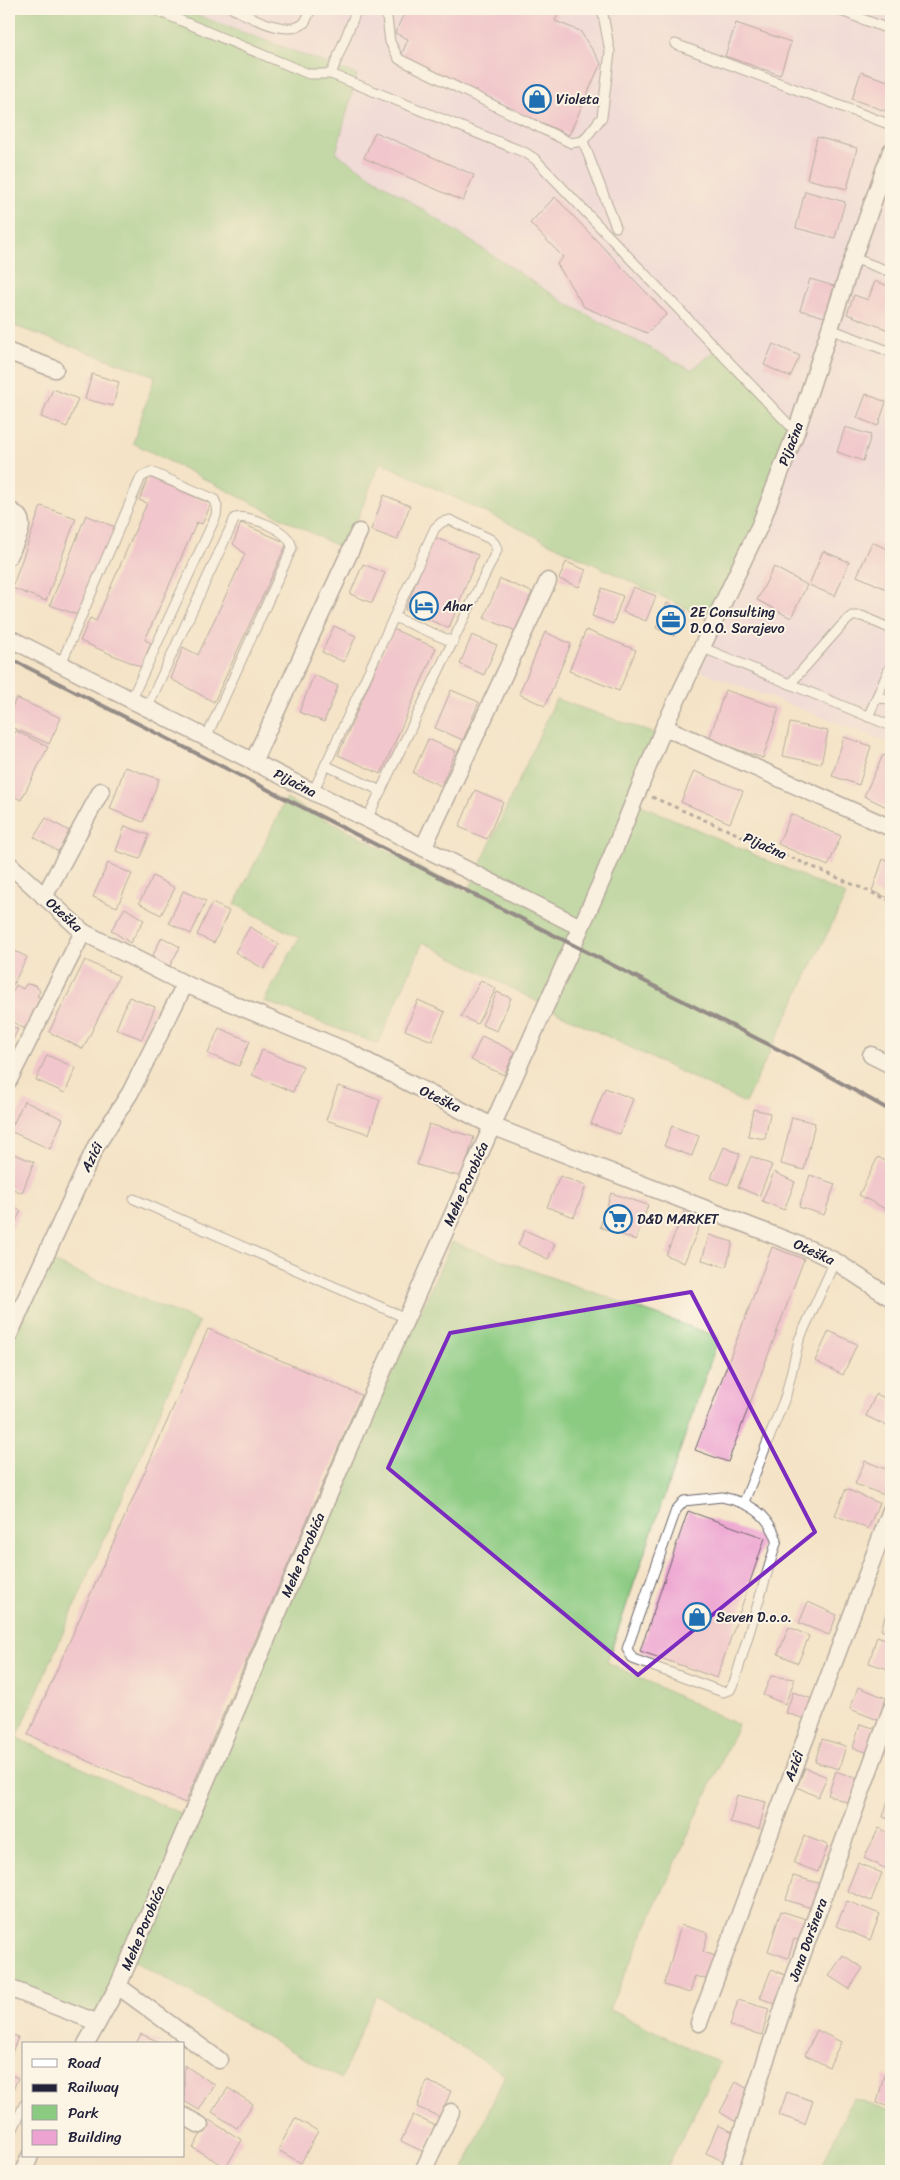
<svg xmlns="http://www.w3.org/2000/svg" width="900" height="2180" viewBox="0 0 900 2180" font-family="Sriracha,sans-serif">
<style>
.built{fill:#ecd1ea}
.green{fill:#8aca81;stroke:#56765e}
.building{fill:#eda3d2}
.lines{fill:none;stroke-linecap:round;stroke-linejoin:round}
.lane-casing{stroke:#6c666c;stroke-width:11}
.street-casing{stroke:#6c666c;stroke-width:19}
.path{stroke:#6c666c;stroke-width:3;stroke-dasharray:4 4;stroke-linecap:butt}
.lane{stroke:#fff;stroke-width:9}
.street{stroke:#fff;stroke-width:16}
.rail{stroke:#22223b;stroke-width:4}
.marked{fill:none;stroke:#7b2cbf;stroke-width:4;stroke-linejoin:round}
.labels{text-anchor:middle;dominant-baseline:central;stroke-width:4;stroke-linejoin:round;paint-order:stroke}
.poi-label{font-size:14px;fill:#22223b;stroke:#fcf5e5;text-anchor:start}
.street-label{font-size:14px;fill:#22223b;stroke:#fcf5e5}
</style>
<rect width="100%" height="100%" fill="#fcf5e5"/>
<filter id="ink" filterUnits="userSpaceOnUse"><feTurbulence type="fractalNoise" baseFrequency=".02" numOctaves="2"/><feDisplacementMap in="SourceGraphic" scale="10" xChannelSelector="R" yChannelSelector="G"/><feConvolveMatrix kernelMatrix="1 2 1 2 8 2 1 2 1" color-interpolation-filters="sRGB"/></filter>
<filter id="wash" filterUnits="userSpaceOnUse"><feTurbulence type="fractalNoise" baseFrequency=".0096" numOctaves="4" result="noise"/><feDisplacementMap in="SourceGraphic" scale="20" xChannelSelector="R" yChannelSelector="G"/><feGaussianBlur stdDeviation="1.12" result="paint"/><feColorMatrix in="noise" values="0 0 0 0 0 0 0 0 0 0 0 0 0 0 0 0 0 1.4 0 .05"/><feComposite in="paint" operator="in"/></filter>
<g filter="url(#wash)">
<rect width="100%" height="100%" fill="#f4e3c7"/>
<path class="built" d="M181 9H891V743L700 671 796 430 723 345 691 370 567 304 335 153Z"/>
<g class="green">
<path d="M9 9H181L357 75 336 153 567 304 691 370 723 345 796 430 719 624 380 462 345 550 133 443 155 376 9 324Z"/>
<path d="M556 699 665 737 632 801 846 895 745 1103 559 1013 423 942 378 1044 264 1001 299 938 235 904 286 799 468 892Z"/>
<path d="M452 1242 719 1337 607 1662 738 1725 609 2009 720 2063 665 2171H463L505 2074 376 1995 341 2079 131 1959 95 2027 9 1990V1350L47 1260 199 1322 17 1738 190 1818Z"/>
<path d="M853 2098 891 2111V2171H819Z"/>
</g>
<g id="blocks">
<g class="building">
<path d="M406 9H560L555 21 580 31 601 63 569 135 400 59 408 39 395 33Z"/>
<path d="M736 23 791 42 780 75 725 56Z"/>
<path d="M861 72 891 82V103L888 112 852 99Z"/>
<path d="M375 132 474 175 463 201 364 158Z"/>
<path d="M817 137 857 148 847 189 807 179Z"/>
<path d="M805 191 845 202 835 238 796 228Z"/>
<path d="M555 197 667 314 647 333 584 307 557 264 563 257 530 223Z"/>
<path d="M810 279 834 286 825 317 800 310Z"/>
<path d="M875 281 891 287V331L847 314 854 295 868 300Z"/>
<path d="M773 344 800 356 790 377 764 365Z"/>
<path d="M92 374 119 382 113 406 85 399Z"/>
<path d="M53 389 78 399 67 427 41 417Z"/>
<path d="M866 394 886 402 878 426 857 418Z"/>
<path d="M845 427 871 435 863 461 837 452Z"/>
<path d="M149 477 211 504 202 524 197 522 145 640 151 643 141 667 80 641 90 618 96 621 147 503 139 500Z"/>
<path d="M384 495 410 506 397 540 371 530Z"/>
<path d="M41 506 76 518 46 601 12 588Z"/>
<path d="M86 515 115 527 78 615 50 605Z"/>
<path d="M241 523 287 543 214 702 171 679 183 647 198 655 245 554 233 544Z"/>
<path d="M434 537 478 555 449 628 405 610Z"/>
<path d="M872 542 891 551V591L857 576Z"/>
<path d="M823 551 849 562 835 596 809 585Z"/>
<path d="M566 562 586 570 579 587 559 579Z"/>
<path d="M363 564 385 573 372 603 350 594Z"/>
<path d="M774 567 807 585 791 618 757 600Z"/>
<path d="M500 579 532 592 516 631 484 618Z"/>
<path d="M633 587 656 596 646 621 623 612Z"/>
<path d="M602 588 623 596 613 624 592 616Z"/>
<path d="M667 603 686 611 674 636 656 628Z"/>
<path d="M334 626 356 636 344 662 322 652Z"/>
<path d="M393 629 436 648 381 774 338 755Z"/>
<path d="M586 630 636 650 619 691 569 671Z"/>
<path d="M545 632 571 644 545 706 519 694Z"/>
<path d="M472 635 497 645 484 675 460 664Z"/>
<path d="M314 675 338 686 324 722 299 712Z"/>
<path d="M451 690 479 702 463 740 435 728Z"/>
<path d="M725 690 779 708 763 758 709 740Z"/>
<path d="M16 698 61 718 49 744 9 726V715Z"/>
<path d="M790 723 828 731 821 764 783 756Z"/>
<path d="M16 731 48 747 21 800 9 794V745Z"/>
<path d="M844 737 871 746 859 785 832 776Z"/>
<path d="M428 739 456 751 441 786 413 773Z"/>
<path d="M883 755 891 759V809L864 796Z"/>
<path d="M125 767 159 779 143 822 110 809Z"/>
<path d="M694 771 743 791 730 823 681 802Z"/>
<path d="M475 790 503 802 487 839 459 827Z"/>
<path d="M791 814 841 836 828 866 778 844Z"/>
<path d="M46 818 71 832 59 852 34 837Z"/>
<path d="M125 826 149 835 140 859 116 851Z"/>
<path d="M883 859 891 861V899L872 891Z"/>
<path d="M108 863 132 874 117 907 93 897Z"/>
<path d="M153 876 175 888 161 915 139 903Z"/>
<path d="M183 891 206 901 191 934 169 923Z"/>
<path d="M212 903 229 911 214 943 197 935Z"/>
<path d="M125 908 144 920 130 943 111 930Z"/>
<path d="M250 927 279 944 264 969 235 952Z"/>
<path d="M162 937 180 947 169 967 152 957Z"/>
<path d="M9 948 27 957 13 985 9 983Z"/>
<path d="M85 960 119 976 83 1049 49 1032Z"/>
<path d="M481 980 496 989 477 1024 461 1016Z"/>
<path d="M26 984 35 985 40 991 37 996 43 1000 27 1030 9 1020V999L16 985 23 989Z"/>
<path d="M497 992 511 998 497 1031 482 1025Z"/>
<path d="M129 997 155 1007 142 1039 116 1029Z"/>
<path d="M418 1000 445 1012 432 1041 405 1030Z"/>
<path d="M9 1025 18 1029 9 1049Z"/>
<path d="M219 1028 250 1041 239 1066 208 1054Z"/>
<path d="M482 1036 515 1052 504 1075 471 1060Z"/>
<path d="M262 1050 303 1066 293 1092 252 1075Z"/>
<path d="M47 1055 76 1068 65 1093 36 1080Z"/>
<path d="M338 1086 380 1100 369 1134 326 1120Z"/>
<path d="M605 1088 633 1099 620 1134 591 1124Z"/>
<path d="M24 1101 63 1119 50 1149 10 1131Z"/>
<path d="M753 1109 770 1113 765 1139 748 1136Z"/>
<path d="M792 1117 815 1123 804 1170 781 1164Z"/>
<path d="M429 1124 474 1137 462 1177 417 1165Z"/>
<path d="M672 1126 699 1136 692 1156 664 1146Z"/>
<path d="M724 1147 740 1154 728 1185 711 1178Z"/>
<path d="M9 1152 34 1162 22 1193 9 1187Z"/>
<path d="M751 1156 772 1165 759 1196 738 1187Z"/>
<path d="M878 1157 891 1164V1212L859 1195Z"/>
<path d="M774 1172 795 1182 784 1210 762 1201Z"/>
<path d="M810 1175 835 1184 824 1215 799 1207Z"/>
<path d="M560 1176 586 1186 574 1217 547 1207Z"/>
<path d="M611 1193 648 1205 636 1240 600 1227Z"/>
<path d="M9 1204 21 1211 9 1235Z"/>
<path d="M686 1207 704 1215 684 1263 666 1255Z"/>
<path d="M525 1230 555 1244 548 1259 518 1245Z"/>
<path d="M709 1235 733 1242 726 1267 702 1260Z"/>
<path d="M772 1247 804 1259 728 1462 695 1450Z"/>
<path d="M208 1329 361 1395 185 1803 28 1735Z"/>
<path d="M829 1331 857 1344 843 1375 815 1361Z"/>
<path d="M876 1394 891 1401 889 1427 866 1416Z"/>
<path d="M865 1461 891 1471V1485L887 1496 855 1484Z"/>
<path d="M846 1489 879 1503 868 1529 835 1515Z"/>
<path d="M688 1511 765 1538 717 1678 640 1651Z"/>
<path d="M808 1602 837 1615 829 1635 799 1623Z"/>
<path d="M889 1602 891 1603V1634L881 1630Z"/>
<path d="M789 1627 809 1636 798 1663 778 1654Z"/>
<path d="M877 1636 891 1641V1670L869 1663Z"/>
<path d="M771 1676 795 1679 785 1704 763 1695Z"/>
<path d="M858 1687 886 1698 878 1720 850 1709Z"/>
<path d="M793 1692 815 1700 808 1720 786 1713Z"/>
<path d="M860 1724 877 1729 870 1753 853 1748Z"/>
<path d="M822 1739 846 1746 839 1769 815 1762Z"/>
<path d="M805 1768 827 1777 818 1797 797 1787Z"/>
<path d="M836 1771 860 1780 851 1804 828 1795Z"/>
<path d="M891 1790V1820L883 1817Z"/>
<path d="M737 1795 766 1802 759 1829 730 1822Z"/>
<path d="M879 1828 891 1834V1871L864 1858Z"/>
<path d="M804 1836 828 1845 818 1872 794 1863Z"/>
<path d="M858 1863 882 1873 871 1901 847 1891Z"/>
<path d="M793 1876 822 1884 815 1909 786 1900Z"/>
<path d="M847 1901 880 1914 870 1940 836 1926Z"/>
<path d="M781 1911 809 1920 802 1941 794 1939 788 1958 768 1951Z"/>
<path d="M681 1925 708 1933 703 1952 716 1956 709 1980 695 1976 690 1993 664 1985Z"/>
<path d="M843 1955 863 1968 849 1989 829 1976Z"/>
<path d="M771 1970 789 1976 778 2005 760 1998Z"/>
<path d="M738 2000 769 2009 762 2035 730 2026Z"/>
<path d="M817 2030 841 2042 829 2067 805 2055Z"/>
<path d="M9 2033 18 2037 9 2060Z"/>
<path d="M141 2034 164 2044H136Z"/>
<path d="M184 2065 215 2085 199 2110 184 2101Z"/>
<path d="M9 2074 18 2078 9 2100Z"/>
<path d="M884 2075 891 2077V2107L877 2103Z"/>
<path d="M427 2081 451 2091 440 2117 417 2107Z"/>
<path d="M736 2082 753 2092 736 2122 720 2112Z"/>
<path d="M228 2088 253 2104 237 2128 212 2112Z"/>
<path d="M787 2092 813 2101 805 2124 779 2115Z"/>
<path d="M9 2107 16 2114 9 2129Z"/>
<path d="M413 2115 436 2126 424 2152 401 2141Z"/>
<path d="M295 2118 318 2131 301 2163 278 2150Z"/>
<path d="M209 2120 242 2140 226 2167 193 2148Z"/>
<path d="M718 2125 735 2133 723 2161 706 2153Z"/>
</g>
</g>
</g>
<g filter="url(#ink)">
<use href="#blocks" fill-opacity="0" stroke="#6c666c" stroke-width="1"/>
<g class="lines">
<defs>
<g id="lane">
<path d="M153 9 309 74H331L526 153 535 159 796 432"/>
<path d="M233 9C249 16 288 38 304 23 307 20 309 13 311 9"/>
<path d="M386 9 390 42 399 59 571 143 583 141 602 117 610 52 602 9"/>
<path d="M836 9 891 30"/>
<path d="M675 44 891 125"/>
<path d="M331 74 357 9"/>
<path d="M583 141 616 227"/>
<path d="M853 258 891 272"/>
<path d="M830 329 891 352"/>
<path d="M394 617 453 642"/>
<path d="M701 647 891 726"/>
<path d="M61 664 141 477 151 472 214 499 217 506 216 516 131 700"/>
<path d="M790 684 843 624 852 616H862L891 629"/>
<path d="M877 698 891 699"/>
<path d="M147 708 235 518C251 515 290 530 292 548L206 738"/>
<path d="M868 717 891 665"/>
<path d="M325 765 381 791"/>
<path d="M313 792 435 528 442 522 450 520 490 539 495 544 497 550 367 819"/>
<path d="M134 1199 406 1318"/>
<path d="M722 1497C750 1503 767 1512 777 1540L735 1680 730 1690 723 1692 633 1659 627 1649 676 1510 684 1501Z"/>
<path d="M744 1502 786 1395 799 1340 835 1261"/>
<path d="M9 2138 24 2105"/>
</g>
<g id="street">
<path d="M9 352 55 369"/>
<path d="M9 510C32 520 16 539 9 556"/>
<path d="M9 638 580 927"/>
<path d="M664 727 891 828"/>
<path d="M253 762 359 532"/>
<path d="M423 848 548 581"/>
<path d="M9 864 83 932 185 984 347 1051 492 1126 812 1250 835 1261 891 1298"/>
<path d="M44 897 101 791"/>
<path d="M871 1055 891 1065"/>
<path d="M9 1080 83 932"/>
<path d="M9 1335 96 1146 130 1093 185 984"/>
<path d="M118 1986 219 2060"/>
<path d="M9 1988 96 2022"/>
<path d="M699 2023 891 1510"/>
<path d="M86 2044 118 1986 360 1422 602 880 664 727 760 525 796 432 853 258 891 151"/>
<path d="M184 2116 200 2125"/>
<path d="M24 2171 30 2156"/>
<path d="M423 2171 451 2112"/>
<path d="M729 2171 784 2005 891 1710"/>
</g>
</defs>
<use href="#lane" class="lane-casing"/>
<use href="#street" class="street-casing"/>
<path class="path" d="M652 797 891 901"/>
<use href="#lane" class="lane"/>
<use href="#street" class="street"/>
<path class="rail" d="M9 658 811 1066 891 1111"/>
</g>
</g>
<path d="M0 0H900V2180H0ZM691 1292 815 1532 638 1675 388 1468 450 1333Z" fill="#f4e3c7" fill-opacity=".55" fill-rule="evenodd"/>
<path class="marked" d="M691 1292 815 1532 638 1675 388 1468 450 1333Z"/>
<defs>
<symbol id="shop-ring" viewBox="-11 -11 22 22"><circle r="9.5" fill="#fcf5e5" stroke="#1f6fb2" stroke-width="1.5"/><path d="M-5-2.5h2.3a2.7 3.5 0 0 1 5.4 0H5L5.5 6h-11ZM-1.5-2.5h3a1.5 2.3 0 0 0-3 0Z" fill="#1f6fb2"/></symbol>
<symbol id="hotel-ring" viewBox="-11 -11 22 22"><circle r="9.5" fill="#fcf5e5" stroke="#1f6fb2" stroke-width="1.5"/><path d="M-6-4.5h1.5V1H6V5H4.5V3h-9V5H-6ZM-4 0a1.8 1.8 0 1 1 3.6 0ZM.5 0V-2.5h3Q6-2.5 6 0Z" fill="#1f6fb2"/></symbol>
<symbol id="office-ring" viewBox="-11 -11 22 22"><circle r="9.5" fill="#fcf5e5" stroke="#1f6fb2" stroke-width="1.5"/><path d="M-6-3h4V-5.5h4V-3h4V5H-6ZM-1-4.5V-3h2v-1.5ZM-6 0V1H6V0Z" fill="#1f6fb2"/></symbol>
<symbol id="supermarket-ring" viewBox="-11 -11 22 22"><circle r="9.5" fill="#fcf5e5" stroke="#1f6fb2" stroke-width="1.5"/><path d="M-6-5.5h2.5l.6 2H6L4.5 2H-2.5L-4.4-4H-6ZM-1.5 3.2a1.3 1.3 0 1 0 .1 0ZM3 3.2a1.3 1.3 0 1 0 .1 0Z" fill="#1f6fb2"/></symbol>
</defs>
<g fill-rule="evenodd">
<use href="#shop-ring" x="521" y="83" width="32" height="32"/>
<use href="#hotel-ring" x="408" y="590" width="32" height="32"/>
<use href="#office-ring" x="655" y="604" width="32" height="32"/>
<use href="#supermarket-ring" x="602" y="1203" width="32" height="32"/>
<use href="#shop-ring" x="681" y="1601" width="32" height="32"/>
</g>
<g class="labels">
<g class="poi-label">
<text x="556" y="99">Violeta</text>
<text x="443" y="606">Ahar</text>
<text x="690" y="612">2E Consulting<tspan x="690" dy="16">D.O.O. Sarajevo</tspan></text>
<text x="637" y="1219">D&amp;D MARKET</text>
<text x="716" y="1617">Seven D.o.o.</text>
</g>
<g class="street-label">
<text transform="translate(791 444) rotate(-69)">Pijačna</text>
<text transform="translate(295 783) rotate(27)">Pijačna</text>
<text transform="translate(765 846) rotate(24)">Pijačna</text>
<text transform="translate(64 915) rotate(42)">Oteška</text>
<text transform="translate(440 1099) rotate(26)">Oteška</text>
<text transform="translate(92 1157) rotate(-63)">Azići</text>
<text transform="translate(466 1184) rotate(-66)">Mehe Porobića</text>
<text transform="translate(814 1252) rotate(25)">Oteška</text>
<text transform="translate(303 1555) rotate(-67)">Mehe Porobića</text>
<text transform="translate(794 1766) rotate(-69)">Azići</text>
<text transform="translate(143 1928) rotate(-67)">Mehe Porobića</text>
<text transform="translate(808 1940) rotate(-70)">Jana Doršnera</text>
</g>
</g>
<rect width="900" height="2180" fill="none" stroke="#fcf5e5" stroke-width="30"/>
<rect x="22" y="2042" width="162" height="115" fill="#fcf5e5" stroke="#a5a1a1"/>
<rect x="32" y="2059" width="25" height="8" fill="#ffffff" stroke="#a5a1a1"/>
<text x="68" y="2068" font-size="15" fill="#22223b">Road</text>
<rect x="32" y="2084" width="25" height="8" fill="#22223b" stroke="#a5a1a1"/>
<text x="68" y="2092" font-size="15" fill="#22223b">Railway</text>
<rect x="32" y="2105" width="25" height="15" fill="#8aca81" stroke="#a5a1a1"/>
<text x="68" y="2118" font-size="15" fill="#22223b">Park</text>
<rect x="32" y="2130" width="25" height="15" fill="#eda3d2" stroke="#a5a1a1"/>
<text x="68" y="2142" font-size="15" fill="#22223b">Building</text>
</svg>
